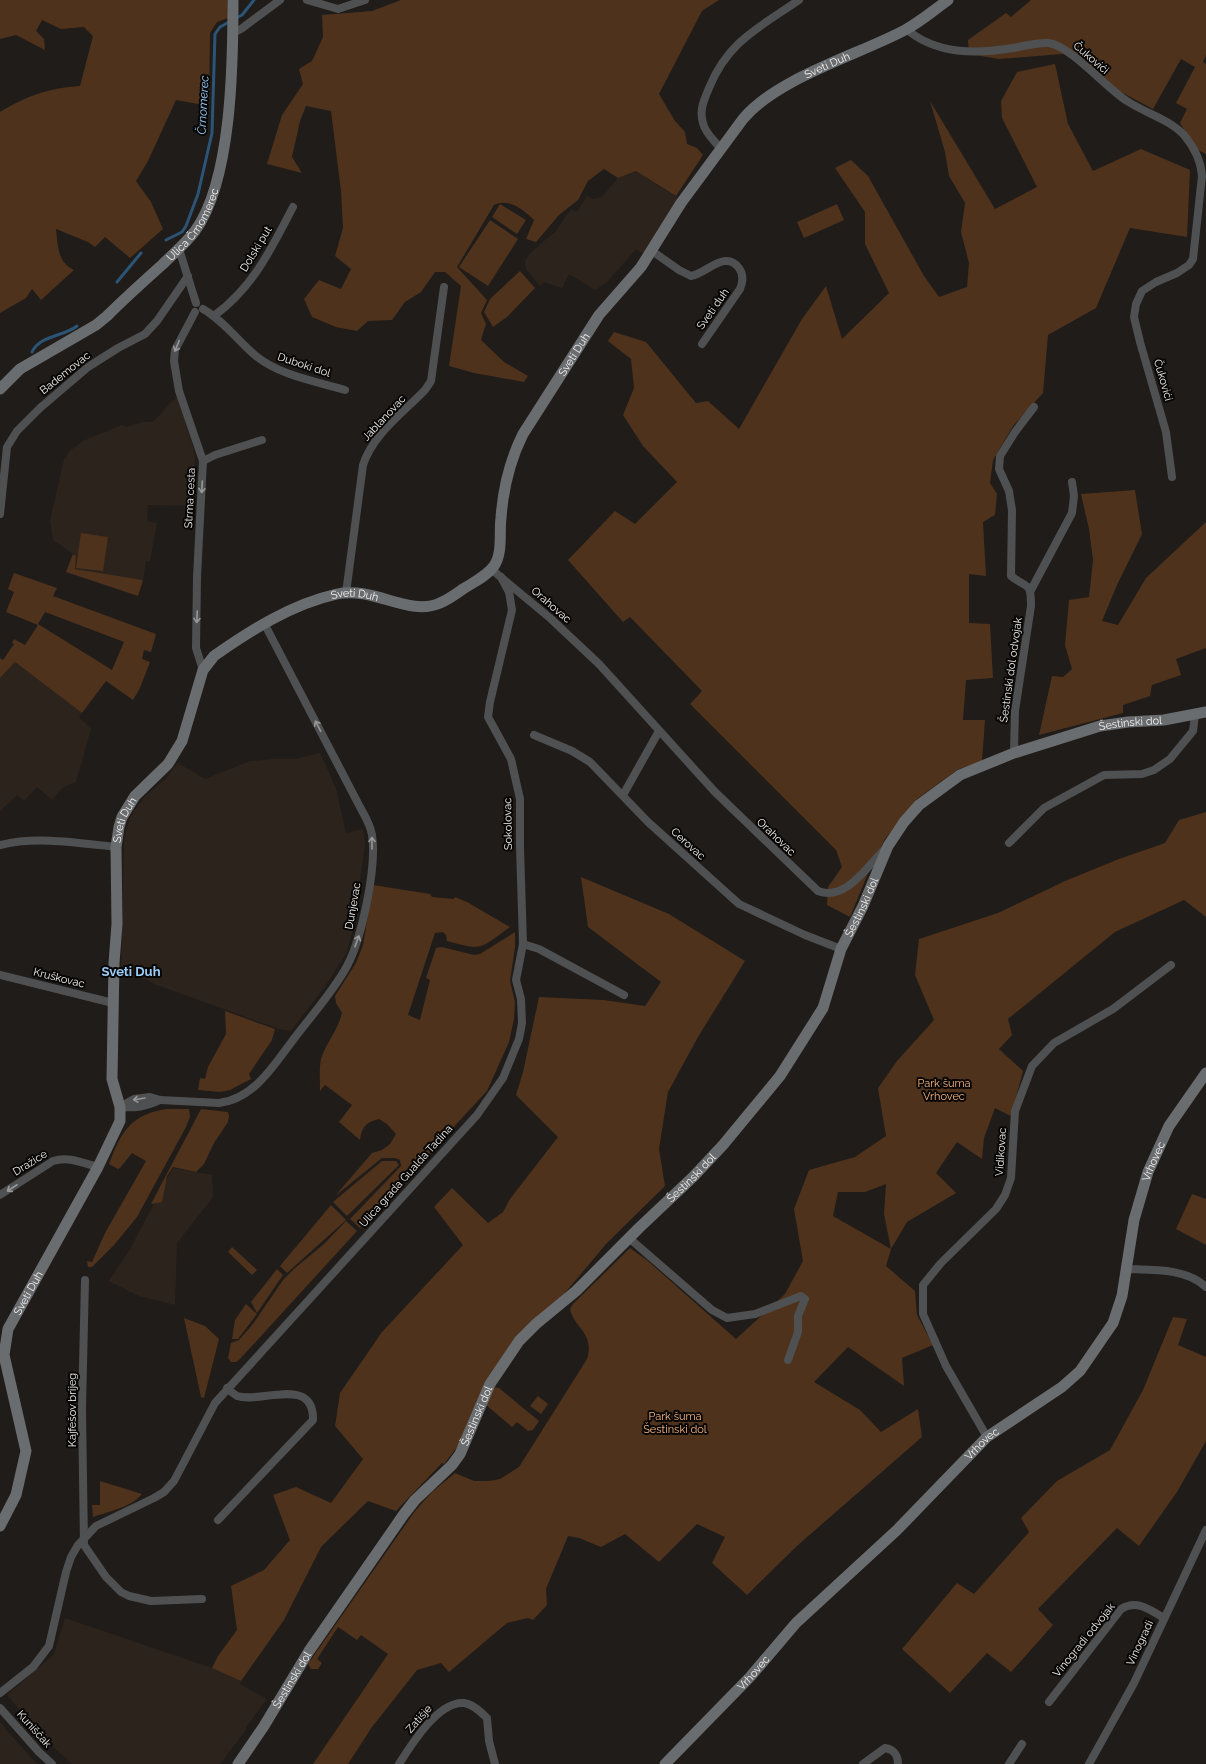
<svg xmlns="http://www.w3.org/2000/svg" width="1206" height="1764" viewBox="0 0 1206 1764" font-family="Raleway,sans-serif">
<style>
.built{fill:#2c231c}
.green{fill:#4e321c;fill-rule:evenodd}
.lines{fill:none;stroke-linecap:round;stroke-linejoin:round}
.stream{stroke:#2b5476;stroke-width:3}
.street{stroke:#4e5052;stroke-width:8}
.secondary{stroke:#6a6d70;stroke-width:11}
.oneway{stroke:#989898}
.labels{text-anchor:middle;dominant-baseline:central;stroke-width:4;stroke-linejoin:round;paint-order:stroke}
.street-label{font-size:11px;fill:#f3f0ee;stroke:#080706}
.park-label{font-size:11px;fill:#f8b681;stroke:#080706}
.water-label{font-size:12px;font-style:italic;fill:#9bcefb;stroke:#080706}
.quarter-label{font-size:13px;font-weight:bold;fill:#9ccdf8;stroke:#080706}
</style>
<rect width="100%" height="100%" fill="#201c19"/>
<g class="built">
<path d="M636 171 678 198 644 254 636 249 607 282 595 290 569 274 562 288 544 282 540 286 526 269 525 261 530 253 555 232 571 209 577 212 587 196 592 199 602 197 618 178Z"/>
<path d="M177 396 193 447 195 458 192 506 148 505 147 521 157 523 150 561H146L143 580 75 569 76 556 53 540 50 521 64 459 71 450 83 441 122 425 127 427 142 422H153Z"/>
<path d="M15 662 82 713 79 717 91 729 76 782 62 788 52 800 37 787 24 801 17 795 0 811V678Z"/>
<path d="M320 753 336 788 346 833 363 829 365 844 354 926 346 954 326 985 291 1031 279 1029 154 984 146 979 121 975 124 839 130 817 145 796 165 779 178 763 205 779 250 761 274 759H296Z"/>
<path d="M173 1168 212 1175 213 1197 177 1243 175 1305 139 1296 109 1281 129 1251Z"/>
<path d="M65 1618 212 1668 241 1681 240 1684 267 1699 246 1727V1730L220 1764H72L44 1739 7 1695 54 1654Z"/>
<path d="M0 1722 8 1732 37 1764H0Z"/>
</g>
<g class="green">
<path d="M0 0H227L228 18 217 22 210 33 209 106 176 100 148 161 136 181 151 202 163 229 130 258 105 237 95 247 88 242 56 229C58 245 57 262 74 270L41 300 32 289 26 298 0 313V112C27 96 48 88 80 86L93 36 84 27 61 29 42 20 36 31 44 39 45 50 16 35 0 39Z"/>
<path d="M401 0H719L702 11 659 94 675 121 685 132 687 144 697 148 703 155 676 196 636 171 618 178 604 169 588 181 578 200 559 215 536 242 526 239 534 220C523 209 509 198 494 205L457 267 487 300 481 313 486 324 481 340 504 362 528 376 524 382 474 373 449 366 461 286 445 272H435L421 292 405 302 392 320 368 321 357 331 336 327 312 317 304 299 319 280 341 289 351 269 335 256 343 228 341 191 331 111 306 106 300 121 292 157 302 173 267 164 282 115 303 84 299 69 312 61 323 37 322 15 372 11Z"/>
<path d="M1031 0H1206V55L1203 62 1206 64V154L1196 149 1180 123 1187 109 1176 103 1195 67 1181 59 1153 109 1106 84 1074 53 999 59 969 54 968 40 1006 13 1011 17Z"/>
<path d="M1055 64 1068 124 1093 171 1141 149 1190 170 1187 237 1130 228 1096 308 1048 335 1043 393 1013 426 993 460 990 483 997 494 995 515 983 522 986 576 969 574V623L990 624 993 678 966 680 963 720H985L982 761 957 770 917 799 885 839 869 871 850 917 827 905 828 887 842 867 836 850 690 704 702 691 630 617 623 622 568 560 615 511 635 524 677 482 643 446 623 415 634 388 631 359 608 341 614 332 646 342 696 403 708 401 739 429 802 319 826 286 842 339 889 293 865 244V212L835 168 851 160 868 176 924 276 939 297 967 287 969 263 961 232 965 203 949 176 945 152 930 101 995 209 1037 187 1002 118 1001 101 1017 72Z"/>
<path d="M500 204 526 220 517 234 492 217Z"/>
<path d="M837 204 844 220 804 238 797 222Z"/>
<path d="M490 220 518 239 488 286 459 267Z"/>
<path d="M520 271 535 288 507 317 493 327 484 312 490 299Z"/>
<path d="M1135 490 1142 534 1117 585 1102 621 1118 625 1146 578 1206 522V648L1176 659 1181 675 1152 685 1150 696 1123 705V713L1039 735 1052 676 1063 677 1072 669 1065 645 1069 600 1089 597 1093 560 1089 529 1081 494Z"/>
<path d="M81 533 108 537 103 571 76 568Z"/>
<path d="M73 554 76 556 75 569 143 580 138 596 66 572Z"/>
<path d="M14 573 57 588 53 596 156 634 151 652 144 650 142 659 150 662 140 688 133 700 106 681 82 713 15 662 0 678V658L3 660 14 644 12 643 14 639 25 645 38 625 6 612 14 592 8 589ZM45 612 124 642 112 670 38 624Z"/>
<path d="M1206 812V917L1184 900 1115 932 1008 1019 1012 1035 999 1049 1023 1071 1011 1116 995 1108 984 1138 982 1159 957 1142 936 1173 956 1193 907 1222 891 1249 886 1266 915 1291 917 1315 933 1345 902 1358 904 1386 848 1347 814 1382 860 1410 881 1432 918 1409 922 1437 798 1545 747 1595 712 1563 725 1537 697 1524 659 1562 625 1534 601 1547 579 1538 568 1536 546 1589 547 1605 533 1620 528 1618 507 1623 449 1672 441 1663 417 1670 372 1727 348 1764H313L388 1654 361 1635 357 1640 338 1627 317 1659 322 1663 318 1669H311L308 1664 415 1511 432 1492 455 1473 474 1481H490L500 1479 519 1467 587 1359C595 1333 574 1328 570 1309L573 1304 630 1248 648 1261 736 1339 785 1294 803 1261 794 1209 809 1170 855 1157 886 1136 878 1088 897 1061 934 1020 915 975 919 939 998 913 1065 881 1119 859 1165 843 1179 820ZM886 1184 884 1214 891 1249 833 1216 838 1192H865Z"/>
<path d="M581 877 669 914 745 961 698 1037 668 1092 659 1149 665 1186 607 1243 559 1300 513 1340 490 1376 458 1446 444 1464 442 1463 396 1511 368 1501 321 1547 284 1620 241 1681 212 1668 218 1656 237 1630 231 1586 264 1570 290 1540 273 1495 296 1487 331 1503 363 1459 335 1426 340 1393 382 1332 463 1245 434 1207 452 1188 488 1223 503 1212 510 1199 558 1137 516 1095 523 1072 539 997 604 1000 645 1006 661 982 588 927Z"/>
<path d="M373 885 430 894 432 897 454 899 455 897 467 902 510 927C479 949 484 951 447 941L446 935 443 932 435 933 408 1015 420 1020 430 980 426 978 436 948 442 947 474 955 480 954 515 932V947L510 981 515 1002 514 1019 509 1042 487 1091 360 1228 350 1219 401 1166 400 1160 395 1158H382L335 1196 372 1153 382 1150 390 1144 396 1134 387 1124 379 1119C366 1122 362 1127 360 1140L339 1122 352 1105 325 1085 320 1091C320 1081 319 1069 321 1059 326 1043 338 1030 342 1013L336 1003 335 996 356 963 363 945Z"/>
<path d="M225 1011 275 1029 272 1040 249 1074 251 1079 230 1090 220 1092 198 1090 200 1078 205 1079 208 1067 226 1034Z"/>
<path d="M167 1109H189L190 1117 186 1127 137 1217 114 1245 92 1267H88L87 1261 92 1262 105 1233 146 1161 132 1153 120 1168 118 1169 109 1164C121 1132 131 1114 167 1109Z"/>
<path d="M201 1109 228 1112 229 1116 228 1122 214 1143 204 1164 196 1172 173 1167 167 1176 162 1202 151 1204Z"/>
<path d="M382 1161H396L399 1165 347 1216 333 1202Z"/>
<path d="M1192 1194 1206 1199V1245L1176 1229Z"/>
<path d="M331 1205 346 1220 287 1273 280 1266Z"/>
<path d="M346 1221 357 1231 240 1359 236 1362H231L228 1358 231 1343 239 1340 253 1324 283 1280 295 1268 324 1244Z"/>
<path d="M232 1247 257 1270 252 1275 228 1252Z"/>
<path d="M277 1269 283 1275 257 1313 251 1302Z"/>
<path d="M246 1304 257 1314 238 1339H232L235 1320Z"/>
<path d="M1173 1317 1187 1319 1178 1345 1206 1357V1441L1177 1492 1139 1546 1117 1528 1038 1609 1053 1625 1011 1672 987 1653 950 1693 902 1649 957 1583 974 1594 1029 1532 1021 1518 1057 1481 1110 1450 1143 1390Z"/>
<path d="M184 1318 205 1326 219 1339 204 1398 201 1397Z"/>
<path d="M493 1387 499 1388 539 1421 533 1430 528 1431 517 1422 512 1427 485 1404Z"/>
<path d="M538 1396 548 1404 541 1414 530 1406Z"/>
<path d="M100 1481 142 1494C132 1507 107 1512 93 1517L92 1505H100Z"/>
</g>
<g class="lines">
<g class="stream">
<path d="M236 18 242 15 254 0"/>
<path d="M166 240 182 232 186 226 198 194 212 133 215 34 220 27 231 21"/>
<path d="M117 282 141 253"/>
<path d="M32 352C40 335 63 337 77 326"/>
</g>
<g class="street">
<path d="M307 0 338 9 365 0"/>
<path d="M906 29C937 55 976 54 1013 48 1025 46 1038 42 1049 43 1072 47 1105 87 1127 101 1145 113 1169 119 1184 135 1194 147 1201 161 1202 176L1193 259 1189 265 1177 273 1156 282 1142 291 1136 304 1134 317 1140 342 1166 432 1172 477"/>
<path d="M233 33 241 29 280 0"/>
<path d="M720 148C714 140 705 133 703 123 699 110 704 100 709 88 728 41 760 27 799 0"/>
<path d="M179 249 196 303"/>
<path d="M652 251 679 270 691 276C706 274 725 249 739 268 744 275 743 282 740 289L702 344"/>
<path d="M203 309C224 321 238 341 256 356 281 376 315 381 345 390"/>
<path d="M195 312 175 350 174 361 179 391 203 461 197 577 196 648 203 670"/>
<path d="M215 315C254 286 271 249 293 207"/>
<path d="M203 461 215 455 262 440"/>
<path d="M0 514 7 447 17 431 40 408 88 367 118 348 145 334 157 321 188 276"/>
<path d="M491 569 550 618 599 664 715 792 818 891C846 902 868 865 886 848"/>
<path d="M1031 590 1072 513 1074 496 1072 482"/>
<path d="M346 593 363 465C373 434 403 413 425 390L431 381 444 287"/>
<path d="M534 735 572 751 590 762 648 822 739 904 805 935 841 949"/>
<path d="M1014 753 1015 711 1031 606C1031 581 1028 589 1011 576L1012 510 1009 491 999 469 1000 456 1015 432 1034 407"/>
<path d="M623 795 659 731"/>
<path d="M1009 843 1044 808 1104 775 1142 774 1154 770 1170 759 1193 731 1195 715"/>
<path d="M0 845C37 836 78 843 116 847"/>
<path d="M523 944 539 949 624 995"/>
<path d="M0 975 113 1003"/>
<path d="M120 1107 134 1099 150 1097 160 1100 219 1103C254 1099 274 1065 293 1040 311 1016 333 992 347 966 362 938 377 866 372 835 371 826 365 816 360 807L264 623"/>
<path d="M120 1107C135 1108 146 1107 160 1100"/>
<path d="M0 1195 53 1161C69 1156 82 1163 98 1167"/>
<path d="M629 1238 712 1310 727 1318 755 1314 801 1296 805 1299 798 1316V1332L788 1360"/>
<path d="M1126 1269C1152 1270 1186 1268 1206 1287"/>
<path d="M85 1280 82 1408 84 1545 106 1577 121 1592 129 1596 151 1601 202 1599"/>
<path d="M987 1437 946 1366 923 1314V1285L941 1263 996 1209 1005 1195 1011 1178 1015 1111 1032 1066 1054 1043 1113 1009 1171 965"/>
<path d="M218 1520 313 1420C314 1375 260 1404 237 1396 234 1394 230 1391 227 1388"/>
<path d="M0 1693 33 1667 49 1646 66 1572 71 1557 78 1545 96 1526 154 1498 164 1492 174 1481 215 1403 477 1115 503 1078 519 1039 522 1023 521 999 516 980 523 944 520 847V799L511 759 488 717 490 702 512 610 509 592 501 577"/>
<path d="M1049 1702 1121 1609C1137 1599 1150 1610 1164 1618"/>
<path d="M0 1708 39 1752 52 1764"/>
<path d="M399 1764C411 1745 438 1701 464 1703 473 1704 481 1712 487 1718L489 1741 495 1764"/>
<path d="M863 1764 885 1748C894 1749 898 1756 898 1764"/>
<path d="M1009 1764 1022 1744"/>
<path d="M1089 1764 1134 1683 1206 1530"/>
</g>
<g class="secondary">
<path id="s1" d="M0 389 20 369 96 325 107 316C125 298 144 281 163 264 174 253 186 243 195 231 232 180 233 63 233 0"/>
<path id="s2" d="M0 1526 16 1495 26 1451 4 1355 8 1329 98 1167 120 1121V1107L112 1079 114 963 117 924 116 847 119 827 122 817 135 796 168 764 182 741 203 670 214 656C251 630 292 604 337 594 374 586 409 617 440 603 448 600 456 594 463 589 474 582 487 576 494 566 503 553 499 532 501 518 503 489 510 460 523 434L599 315 641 267 681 203 743 119C777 78 858 55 905 30 920 22 934 10 948 0"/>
<path id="s3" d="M238 1764 264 1726 309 1651 404 1514 415 1500 452 1465 460 1454 490 1384 519 1341 536 1324 576 1291 640 1227 693 1177 723 1145 780 1076 823 1008 841 949 863 906 888 846 904 822 919 805 960 775 1014 753 1100 726 1128 722 1164 720 1206 712"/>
<path id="s4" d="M665 1764 750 1677 796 1623 897 1530 987 1437 1062 1387 1080 1371 1113 1323 1122 1296 1134 1220 1148 1172 1169 1126 1206 1073"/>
</g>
</g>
<defs><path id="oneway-shaft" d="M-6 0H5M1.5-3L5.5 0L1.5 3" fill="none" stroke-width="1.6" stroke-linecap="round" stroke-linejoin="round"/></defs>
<g class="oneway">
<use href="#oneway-shaft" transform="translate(177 346) rotate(112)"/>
<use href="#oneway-shaft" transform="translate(202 487) rotate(93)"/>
<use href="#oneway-shaft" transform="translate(197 617) rotate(92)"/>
<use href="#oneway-shaft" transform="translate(318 726) rotate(-118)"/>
<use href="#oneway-shaft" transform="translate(372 843) rotate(-90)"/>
<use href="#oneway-shaft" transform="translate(357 941) rotate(-70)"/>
<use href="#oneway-shaft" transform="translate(139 1099) rotate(171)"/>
<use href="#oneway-shaft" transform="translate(12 1188) rotate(147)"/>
</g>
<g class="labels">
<g class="street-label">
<text transform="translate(1091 58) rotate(41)">Čukovići</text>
<text stroke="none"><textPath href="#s2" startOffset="1868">Sveti Duh</textPath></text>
<text stroke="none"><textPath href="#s1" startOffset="257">Ulica Črnomerec</textPath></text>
<text transform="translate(256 249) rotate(-59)">Dolski put</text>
<text transform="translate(713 309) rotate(-55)">Sveti duh</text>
<text stroke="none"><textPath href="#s2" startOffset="1477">Sveti Duh</textPath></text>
<text transform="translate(304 365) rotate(18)">Duboki dol</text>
<text transform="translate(65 373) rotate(-39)">Bademovac</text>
<text transform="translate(1163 380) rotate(74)">Čukovići</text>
<text transform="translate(384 418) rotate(-47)">Jablanovac</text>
<text transform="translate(190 498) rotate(-87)">Strma cesta</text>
<text stroke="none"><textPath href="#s2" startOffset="1093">Sveti Duh</textPath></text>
<text transform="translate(551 605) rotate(41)">Orahovac</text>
<text transform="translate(1011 670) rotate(-82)">Šestinski dol odvojak</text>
<text stroke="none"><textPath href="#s3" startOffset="1420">Šestinski dol</textPath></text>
<text stroke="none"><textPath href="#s2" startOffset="745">Sveti Duh</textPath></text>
<text transform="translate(508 824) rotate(-91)">Sokolovac</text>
<text transform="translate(776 837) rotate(44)">Orahovac</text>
<text transform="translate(688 844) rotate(42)">Cerovac</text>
<text transform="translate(353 906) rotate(-80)">Dunjevac</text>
<text stroke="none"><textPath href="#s3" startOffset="1072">Šestinski dol</textPath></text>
<text transform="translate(59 978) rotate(14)">Kruškovac</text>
<text transform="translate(1001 1152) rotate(-86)">Vidikovac</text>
<text stroke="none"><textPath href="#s4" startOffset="799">Vrhovec</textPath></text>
<text transform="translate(30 1163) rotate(-32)">Dražice</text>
<text transform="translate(406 1176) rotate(-48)">Ulica grada Gualda Tadina</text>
<text stroke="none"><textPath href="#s3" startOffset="748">Šestinski dol</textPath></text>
<text stroke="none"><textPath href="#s2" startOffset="246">Sveti Duh</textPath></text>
<text transform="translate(72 1410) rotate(-90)">Kajfešov brijeg</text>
<text stroke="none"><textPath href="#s3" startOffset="424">Šestinski dol</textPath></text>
<text stroke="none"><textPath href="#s4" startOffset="451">Vrhovec</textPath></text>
<text transform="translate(1084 1640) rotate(-51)">Vinogradi odvojak</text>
<text transform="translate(1140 1643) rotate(-65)">Vinogradi</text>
<text stroke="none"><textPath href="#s4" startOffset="127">Vrhovec</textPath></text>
<text stroke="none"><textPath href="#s3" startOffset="100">Šestinski dol</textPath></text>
<text transform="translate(419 1719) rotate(-49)">Zatišje</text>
<text transform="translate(34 1729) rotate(48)">Kuniščak</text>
</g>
<g class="park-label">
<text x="944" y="1083">Park šuma<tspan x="944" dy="13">Vrhovec</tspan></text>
<text x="675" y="1416">Park šuma<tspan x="675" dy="13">Šestinski dol</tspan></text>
</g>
<g class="water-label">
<text transform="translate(203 105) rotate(-87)">Črnomerec</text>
</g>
<g class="quarter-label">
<text x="131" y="971">Sveti Duh</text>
</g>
</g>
</svg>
